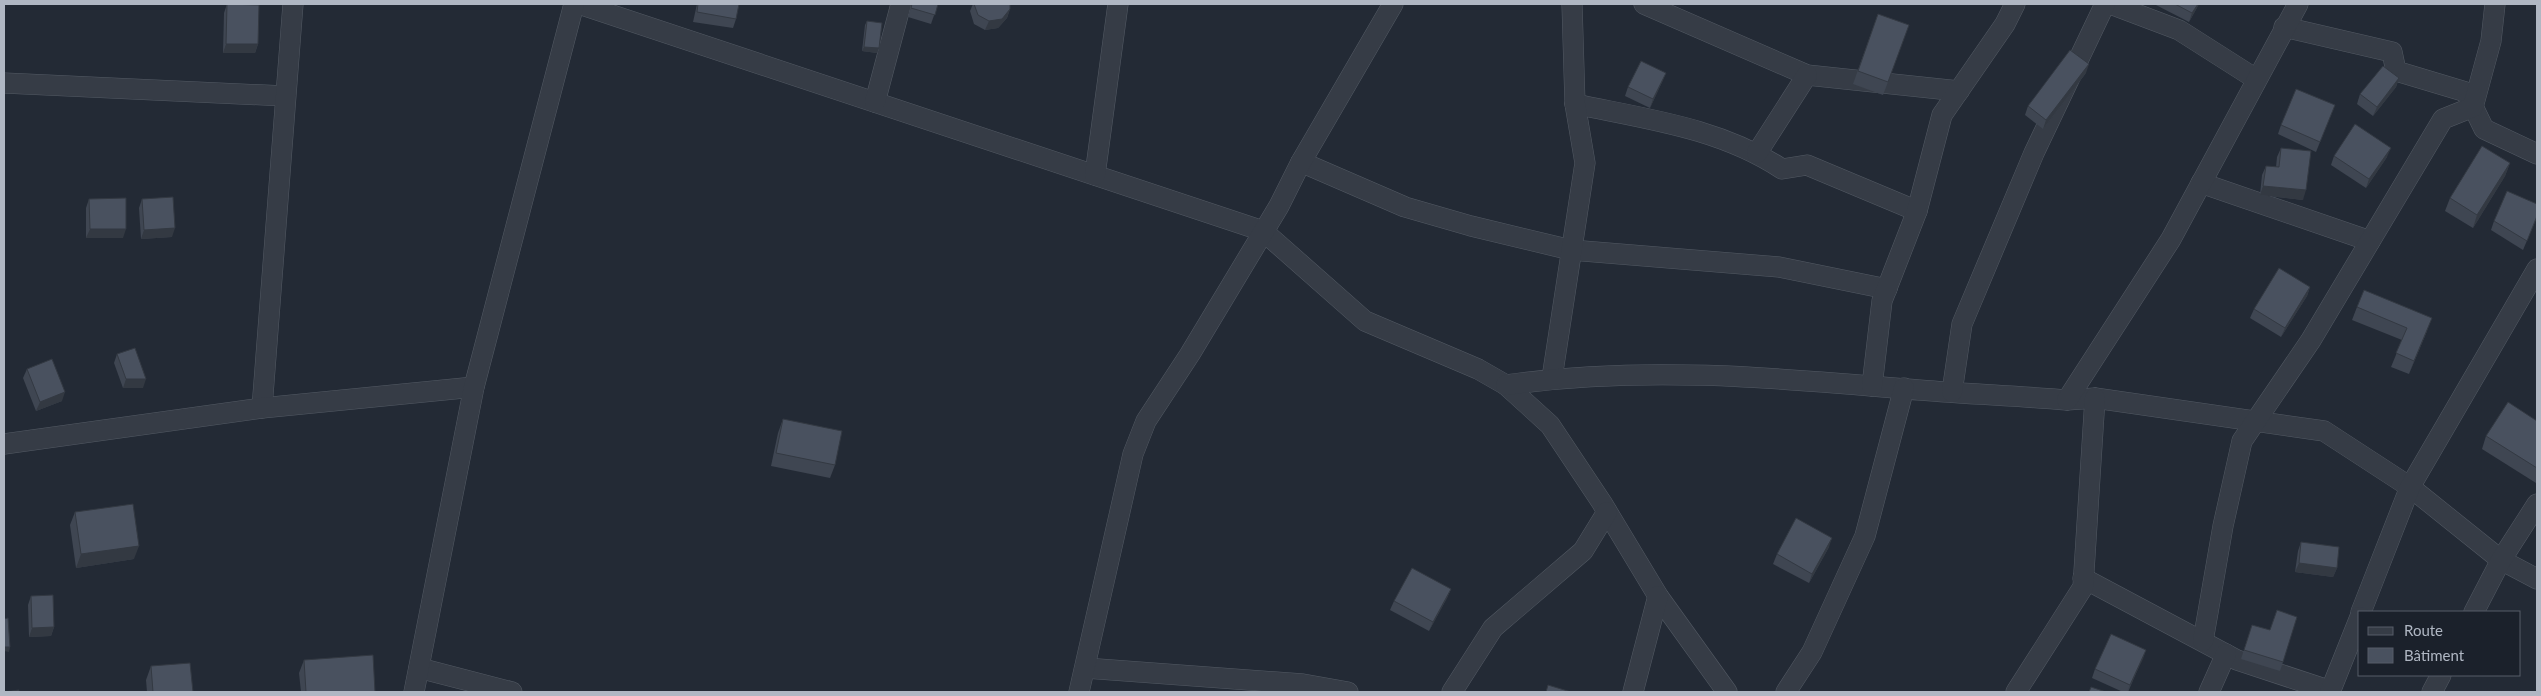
<svg xmlns="http://www.w3.org/2000/svg" width="2541" height="696" viewBox="0 0 2541 696" font-family="Lato,sans-serif">
<style>
.lines{fill:none;stroke-linecap:round;stroke-linejoin:round}
.minor-casing{stroke:#535a64;stroke-width:21}
.minor{stroke:#363c46;stroke-width:20}
.wall{fill:#3f4652}
.shaded-wall{fill:#333942}
.building{fill:#49515f;stroke:#333942}
</style>
<rect width="100%" height="100%" fill="#232a35"/>
<g class="lines">
<defs>
<g id="minor">
<path d="M579 4 1263 231 1365 321 1478 369 1506 385 1550 425 1602 503 1658 596 1727 692"/>
<path d="M1644 4 1807 75 1959 91"/>
<path d="M2110 4 2179 30 2256 79"/>
<path d="M2284 27 2392 52 2396 71 2466 92 2484 129 2537 154"/>
<path d="M4 83 285 96"/>
<path d="M875 102 901 4"/>
<path d="M1575 104C1646 119 1720 128 1782 169L1807 165 1917 211"/>
<path d="M1757 153 1807 75"/>
<path d="M1301 162 1405 207 1471 226 1571 250 1779 267 1887 289"/>
<path d="M1095 175 1118 4"/>
<path d="M2201 183 2370 241"/>
<path d="M1552 378 1585 163 1575 104 1572 4"/>
<path d="M1506 385C1643 365 1781 378 1919 390 1968 394 2017 396 2067 400L2095 398 2324 431 2410 487 2501 560 2537 579"/>
<path d="M1872 386 1882 301 1917 211 1942 115 2005 24 2015 4"/>
<path d="M1952 392 1962 324 2034 153 2105 4"/>
<path d="M2067 400 2171 239 2298 4"/>
<path d="M262 408 293 4"/>
<path d="M4 444 262 408 474 387"/>
<path d="M2083 578 2237 660 2331 691"/>
<path d="M2361 612 2410 487 2537 269"/>
<path d="M2474 612 2501 560 2537 504"/>
<path d="M2203 641 2223 526 2242 441 2311 340 2443 119 2473 107 2491 41 2495 4"/>
<path d="M419 668 512 692"/>
<path d="M1085 668 1303 684 1348 692"/>
<path d="M414 692 474 387 574 4"/>
<path d="M1079 692 1133 454 1146 421 1190 354 1279 206 1301 162 1393 4"/>
<path d="M1452 692 1493 628 1583 551 1607 512"/>
<path d="M1633 692 1658 596"/>
<path d="M1786 692 1812 652 1865 536 1904 388"/>
<path d="M2016 692 2083 587 2095 398"/>
<path d="M2209 692 2226 654"/>
<path d="M2330 692 2360 617"/>
<path d="M2432 692 2441 675"/>
</g>
</defs>
<use href="#minor" class="minor-casing"/>
<use href="#minor" class="minor"/>
</g>
<g class="wall">
<path d="M227 4 258 44 255 53H223L224 13Z"/>
<path d="M697 4H739L736 19 733 28 693 22Z"/>
<path d="M912 4H938L931 24 908 17Z"/>
<path d="M973 4H1010V9L1007 18 998 28 985 30 974 24 970 11Z"/>
<path d="M2156 4H2199L2189 22 2156 5Z"/>
<path d="M1878 14 1888 82 1883 95 1853 84Z"/>
<path d="M867 21 879 48 877 53 862 51 865 25Z"/>
<path d="M1666 73 1662 82 1650 108 1625 96 1628 87Z"/>
<path d="M2086 73 2043 129 2025 115 2028 106Z"/>
<path d="M2399 78 2396 87 2373 116 2357 104 2360 94Z"/>
<path d="M2335 105 2316 152 2278 134 2281 125Z"/>
<path d="M2281 148 2303 200 2260 195 2262 175 2266 166 2276 167 2277 157Z"/>
<path d="M2334 156 2387 157 2366 188 2331 165Z"/>
<path d="M2510 163 2505 176 2473 228 2445 211 2450 198Z"/>
<path d="M89 199 123 238H86V208Z"/>
<path d="M142 199 172 237 141 239 139 208Z"/>
<path d="M2537 217 2523 250 2491 230 2494 221Z"/>
<path d="M2310 287 2307 296 2281 337 2250 318 2254 309Z"/>
<path d="M2357 307 2427 331 2409 374 2391 367 2402 340 2352 320Z"/>
<path d="M117 354 143 388H123L114 363Z"/>
<path d="M27 369 62 401 36 411 23 378Z"/>
<path d="M783 419 835 465 830 478 771 466 778 433Z"/>
<path d="M2537 421V481L2536 483 2482 449 2486 436Z"/>
<path d="M75 512 134 559 76 568 70 525Z"/>
<path d="M2301 542 2337 568 2333 577 2295 572 2298 551Z"/>
<path d="M1829 547 1809 583 1773 564 1777 554Z"/>
<path d="M1451 589 1447 598 1429 631 1390 610 1394 601Z"/>
<path d="M31 596 54 627 51 636 29 637 28 605Z"/>
<path d="M2277 610 2283 662 2280 671 2241 659 2252 625 2270 630Z"/>
<path d="M2146 650 2128 692H2123L2092 678 2095 669Z"/>
<path d="M304 660 375 692H301L299 673Z"/>
<path d="M151 666 193 692H147L146 680Z"/>
</g>
<g class="shaded-wall">
<path d="M2198 4H2199L2189 22 2192 13Z"/>
<path d="M1010 9 1007 18 998 28 985 30 989 21Z"/>
<path d="M226 44H258L255 53H223Z"/>
<path d="M864 47 879 48 877 53 862 51Z"/>
<path d="M2089 64 2086 73 2043 129 2046 120Z"/>
<path d="M1666 73 1662 82 1650 108 1653 99Z"/>
<path d="M2399 78 2396 87 2373 116 2377 107Z"/>
<path d="M2391 148 2387 157 2366 188 2369 179Z"/>
<path d="M2510 163 2505 176 2473 228 2477 215Z"/>
<path d="M2263 186 2306 190 2303 200 2260 195Z"/>
<path d="M175 228 172 237 141 239 144 230Z"/>
<path d="M90 229H126L123 238H86Z"/>
<path d="M2310 287 2307 296 2281 337 2285 328Z"/>
<path d="M2432 318 2427 331 2409 374 2414 361Z"/>
<path d="M126 379H146L143 388H123Z"/>
<path d="M65 392 62 401 36 411 40 402Z"/>
<path d="M1832 538 1829 547 1809 583 1812 574Z"/>
<path d="M139 546 134 559 76 568 81 554Z"/>
<path d="M2299 563 2337 568 2333 577 2295 572Z"/>
<path d="M1451 589 1447 598 1429 631 1433 622Z"/>
<path d="M54 627 51 636 29 637 32 628Z"/>
<path d="M4 647H10L9 652 4 651Z"/>
<path d="M2146 650 2143 659 2127 692 2130 685Z"/>
</g>
<g class="building">
<path d="M227 4 259 5 258 44H226Z"/>
<path d="M698 4H739L736 19 697 12Z"/>
<path d="M912 4H938L935 15 911 8Z"/>
<path d="M974 4H1010V9L1002 19 989 21 978 15Z"/>
<path d="M2175 4H2198L2192 13Z"/>
<path d="M1878 14 1909 25 1888 82 1858 71Z"/>
<path d="M867 21 882 23 879 48 864 47Z"/>
<path d="M2070 50 2089 64 2046 120 2028 106Z"/>
<path d="M1641 61 1666 73 1653 99 1628 87Z"/>
<path d="M2383 66 2399 78 2377 107 2360 94Z"/>
<path d="M2296 89 2335 105 2320 142 2281 125Z"/>
<path d="M2355 124 2391 148 2369 179 2334 156Z"/>
<path d="M2482 146 2510 163 2477 215 2450 198Z"/>
<path d="M2281 148 2311 151 2306 190 2263 186 2266 166 2279 167Z"/>
<path d="M2507 191 2537 204V216L2527 241 2494 221Z"/>
<path d="M173 197 175 228 144 230 142 199Z"/>
<path d="M126 198V229H90L89 199Z"/>
<path d="M2279 268 2310 287 2285 328 2254 309Z"/>
<path d="M2364 290 2432 318 2414 361 2396 353 2407 328 2357 307Z"/>
<path d="M135 348 146 379H126L117 354Z"/>
<path d="M52 359 65 392 40 402 27 369Z"/>
<path d="M2508 402 2537 421V468L2486 436Z"/>
<path d="M783 419 842 431 835 465 776 453Z"/>
<path d="M133 504 139 546 81 554 75 512Z"/>
<path d="M1796 518 1832 538 1812 574 1777 554Z"/>
<path d="M2301 542 2339 547 2337 568 2299 563Z"/>
<path d="M1412 568 1451 589 1433 622 1394 601Z"/>
<path d="M53 595 54 627 32 628 31 596Z"/>
<path d="M2277 610 2297 617 2283 662 2244 650 2252 625 2270 630Z"/>
<path d="M8 618 10 647H4V619Z"/>
<path d="M2111 634 2146 650 2130 685 2095 669Z"/>
<path d="M373 655 375 692H306L304 660Z"/>
<path d="M190 663 193 692H153L151 666Z"/>
<path d="M1548 685 1571 692H1546Z"/>
<path d="M2091 687 2106 692H2089Z"/>
<path d="M19 690V692H4Z"/>
</g>
<rect width="2541" height="696" fill="none" stroke="#b0b7c3" stroke-width="10"/>
<rect x="2358" y="611" width="162" height="65" fill="#1b212b" stroke="#575d68"/>
<rect x="2368" y="627" width="25" height="8" fill="#363c46" stroke="#575d68"/>
<text x="2404" y="636" font-size="15" fill="#b0b7c3">Route</text>
<rect x="2368" y="648" width="25" height="15" fill="#49515f" stroke="#575d68"/>
<text x="2404" y="661" font-size="15" fill="#b0b7c3">Bâtiment</text>
</svg>
